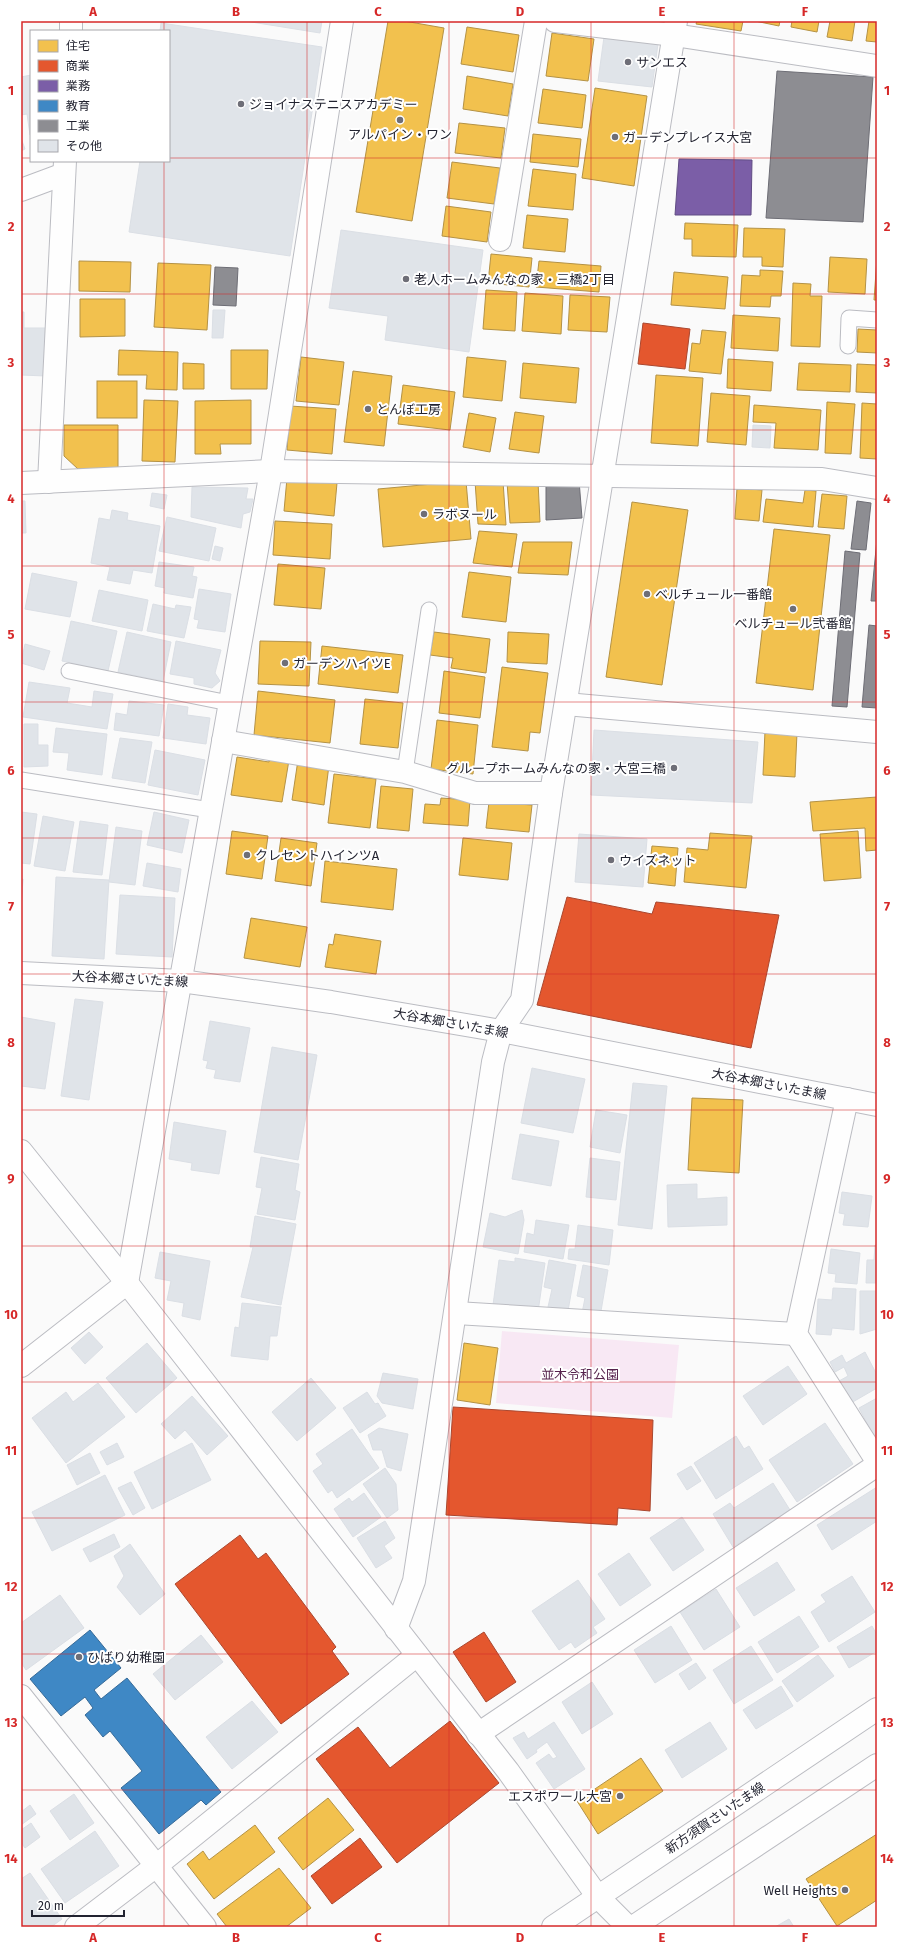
<svg xmlns="http://www.w3.org/2000/svg" width="898" height="1948" viewBox="0 0 898 1948" font-family="'Fira Sans','Noto Sans JP',sans-serif">
<style>
.green{fill:#f8e8f4}
.homes{fill:#f2c14e;stroke:#b49245}
.shops{fill:#e4572e;stroke:#aa472f}
.offices{fill:#7b5ea7;stroke:#604c83}
.schools{fill:#3f88c5;stroke:#366a98}
.industry{fill:#8d8d92;stroke:#6d6d75}
.building{fill:#e0e4e9;stroke:#dbdfe5}
.lines{fill:none;stroke-linecap:round;stroke-linejoin:round}
.service-casing{stroke:#bbbcc2;stroke-width:17}
.minor-casing{stroke:#bbbcc2;stroke-width:24}
.tertiary-casing{stroke:#bbbcc2;stroke-width:24}
.secondary-casing{stroke:#bbbcc2;stroke-width:24}
.service{stroke:#fefefe;stroke-width:15}
.minor{stroke:#fefefe;stroke-width:22}
.tertiary{stroke:#fefefe;stroke-width:22}
.secondary{stroke:#fefefe;stroke-width:22}
.grid{fill:none;stroke:#d62828;stroke-width:1;stroke-opacity:0.55}
.poi-dot{fill:#6e6e77;stroke:#fff;stroke-width:1.5}
.labels{text-anchor:middle;dominant-baseline:central;stroke-width:4;stroke-linejoin:round;paint-order:stroke}
.poi-label{font-size:13px;fill:#222330;stroke:#fff;text-anchor:start}
.street-label{font-size:13px;fill:#222330;stroke:#fff}
.park-label{font-size:13px;fill:#56234d;stroke:#fff}
.neatline{fill:none;stroke:#d62828;stroke-width:1.5}
.grid-label{font-size:13px;text-anchor:middle;font-weight:bold;fill:#d62828}
</style>
<rect width="100%" height="100%" fill="#fafafa"/>
<path class="green" d="M502 1331 679 1345 672 1418 496 1403Z"/>
<g class="homes">
<path d="M388 21H404L444 28 412 221 356 212Z"/>
<path d="M697 21H743L741 31 696 24Z"/>
<path d="M755 21H780L779 26Z"/>
<path d="M792 21H819L817 32 791 27Z"/>
<path d="M830 21H855L852 41 827 37Z"/>
<path d="M869 21H877V42L866 41Z"/>
<path d="M467 27 519 35 513 72 461 64Z"/>
<path d="M552 33 594 39 588 81 546 76Z"/>
<path d="M467 76 513 84 508 116 463 109Z"/>
<path d="M595 88 647 96 634 186 582 178Z"/>
<path d="M543 89 586 95 582 128 538 123Z"/>
<path d="M459 123 505 128 501 158 455 153Z"/>
<path d="M533 134 581 139 578 167 530 162Z"/>
<path d="M452 162 500 168 494 204 447 198Z"/>
<path d="M533 169 576 174 573 210 528 206Z"/>
<path d="M446 206 491 212 487 242 442 236Z"/>
<path d="M527 215 568 219 565 252 523 248Z"/>
<path d="M685 223 738 225 736 257 692 256V239H684Z"/>
<path d="M744 228 785 229 783 267 762 266V257H743Z"/>
<path d="M491 254 532 258 529 287 488 283Z"/>
<path d="M830 257 867 259 865 294 828 292Z"/>
<path d="M877 258V300H874Z"/>
<path d="M79 261 131 262 130 292 79 291Z"/>
<path d="M539 261 601 266 599 292 536 287Z"/>
<path d="M158 263 211 265 207 330 154 327Z"/>
<path d="M760 270 783 271 781 296H771L770 307 740 306 742 275 760 276Z"/>
<path d="M674 272 728 277 725 309 671 305Z"/>
<path d="M793 283 811 284 810 296H822L820 347 791 346Z"/>
<path d="M486 290 517 292 515 331 483 329Z"/>
<path d="M525 293 563 296 561 334 522 331Z"/>
<path d="M570 295 610 297 607 332 568 330Z"/>
<path d="M80 299H125V336L80 337Z"/>
<path d="M733 315 780 318 778 351 731 348Z"/>
<path d="M858 329 877 330V353L857 352Z"/>
<path d="M702 330 726 332 721 374 689 371 692 343 700 344Z"/>
<path d="M119 350 178 352 177 390 146 389 147 375H118Z"/>
<path d="M231 350H268L267 389H231Z"/>
<path d="M301 357 344 362 339 405 296 401Z"/>
<path d="M467 357 506 361 502 401 463 397Z"/>
<path d="M728 359 773 362 771 391 727 388Z"/>
<path d="M183 363 204 364V389H183Z"/>
<path d="M523 363 579 368 576 403 520 398Z"/>
<path d="M799 363 851 365 850 392 797 390Z"/>
<path d="M857 364 877 365V393L856 392Z"/>
<path d="M353 371 392 376 384 446 344 442Z"/>
<path d="M656 375 703 378 698 446 651 443Z"/>
<rect x="97" y="381" width="40" height="37"/>
<path d="M403 385 455 392 450 430 398 424Z"/>
<path d="M711 393 750 396 746 445 707 442Z"/>
<path d="M144 400 178 401 175 462 142 461Z"/>
<path d="M251 400V444H220L221 454H195V401Z"/>
<path d="M827 402 855 404 851 454 825 453Z"/>
<path d="M862 403 877 404V459L860 458Z"/>
<path d="M754 405 821 410 818 450 774 448 776 423 753 422Z"/>
<path d="M290 406 336 409 332 454 287 450Z"/>
<path d="M515 412 544 416 539 453 509 449Z"/>
<path d="M469 413 496 418 490 452 463 447Z"/>
<path d="M64 425H118V469H78L64 456Z"/>
<path d="M287 478 337 483 334 516 284 511Z"/>
<path d="M466 481 471 539 383 547 378 489Z"/>
<path d="M475 481H503L506 525 478 524Z"/>
<path d="M538 481 540 522 510 523 507 482Z"/>
<path d="M737 488 762 490 759 521 735 519Z"/>
<path d="M805 490 816 491 813 527 763 522 766 499 803 503Z"/>
<path d="M822 494 847 496 844 529 818 527Z"/>
<path d="M632 502 688 510 662 685 606 677Z"/>
<path d="M275 521 332 524 330 559 273 555Z"/>
<path d="M774 529 830 535 813 690 756 683Z"/>
<path d="M479 531 517 534 512 567 473 563Z"/>
<path d="M523 542H572L568 575 518 573Z"/>
<path d="M278 564 325 568 321 609 274 605Z"/>
<path d="M469 572 511 577 506 622 462 617Z"/>
<path d="M434 632 490 639 486 673 451 668 453 658 430 655Z"/>
<path d="M508 632 549 634 547 664 507 662Z"/>
<path d="M260 641 311 642 309 686 258 684Z"/>
<path d="M322 646 403 655 398 693 318 684Z"/>
<path d="M502 667 548 673 540 733 530 732 528 751 492 747Z"/>
<path d="M444 671 485 677 480 718 439 713Z"/>
<path d="M258 691 335 700 330 743 254 735Z"/>
<path d="M365 699 403 703 398 748 360 744Z"/>
<path d="M437 720 478 725 473 774 431 769Z"/>
<path d="M765 731 797 733 795 777 763 775Z"/>
<path d="M237 757 269 762 270 757 289 760 282 802 231 795Z"/>
<path d="M298 760 329 765 324 805 292 800Z"/>
<path d="M334 774 376 779 370 828 328 823Z"/>
<path d="M381 786 413 789 409 831 377 828Z"/>
<path d="M877 797V850L866 851 865 828 813 831 810 802Z"/>
<path d="M441 798 470 800 468 826 423 823 425 804 440 805Z"/>
<path d="M489 802 532 805 529 832 486 828Z"/>
<path d="M232 831 268 836 262 879 226 874Z"/>
<path d="M858 831 861 878 824 881 820 834Z"/>
<path d="M710 833 752 836 746 888 684 882 687 848 708 850Z"/>
<path d="M281 838 317 843 311 886 275 881Z"/>
<path d="M463 838 512 843 508 880 459 875Z"/>
<path d="M652 846 678 848 675 886 648 883Z"/>
<path d="M325 861 397 869 393 910 321 902Z"/>
<path d="M251 918 307 927 300 967 244 958Z"/>
<path d="M335 934 381 941 376 974 325 967 329 944 333 945Z"/>
<path d="M692 1098 743 1100 739 1173 688 1170Z"/>
<path d="M464 1343 498 1348 490 1405 457 1400Z"/>
<path d="M641 1758 663 1791 598 1834 577 1801Z"/>
<path d="M328 1798 354 1830 303 1870 278 1838Z"/>
<path d="M255 1825 275 1852 214 1899 187 1864 203 1851 209 1860Z"/>
<path d="M877 1834V1900L837 1926 806 1879Z"/>
<path d="M279 1868 311 1908 286 1927H227L217 1914Z"/>
</g>
<g class="shops">
<path d="M643 323 690 329 685 369 638 364Z"/>
<path d="M567 897 652 914 656 902 779 915 751 1048 537 1005Z"/>
<path d="M453 1407 653 1420 650 1511 618 1508 617 1525 446 1515Z"/>
<path d="M240 1535 258 1559 266 1553 336 1647 332 1651 349 1674 281 1724 175 1584Z"/>
<path d="M484 1632 516 1682 486 1702 453 1652Z"/>
<path d="M450 1721 499 1783 397 1863 316 1759 358 1727 390 1768Z"/>
<path d="M360 1838 382 1867 332 1904 311 1876Z"/>
</g>
<path class="offices" d="M679 159 752 160 751 215H675Z"/>
<path class="schools" d="M90 1630 121 1668 94 1690 101 1699 127 1678 221 1792 206 1805 201 1800 159 1834 121 1788 142 1771 110 1731 103 1737 85 1715 93 1708 85 1697 61 1716 30 1679Z"/>
<g class="industry">
<path d="M777 71 873 77 863 222 766 218Z"/>
<path d="M215 267 238 268 236 306 213 305Z"/>
<path d="M579 480 582 518 546 520V482Z"/>
<path d="M857 501 871 503 866 550 851 549Z"/>
<path d="M877 539V601H871Z"/>
<path d="M845 551 860 553 847 707 832 706Z"/>
<path d="M869 625 877 626V708L862 707Z"/>
</g>
<g class="building">
<path d="M245 21H322L320 33Z"/>
<path d="M161 23 322 47 290 256 129 232 140 161H169V31H160Z"/>
<path d="M604 37 658 44 652 87 598 81Z"/>
<path d="M31 75V135H30L27 114 21 115V77Z"/>
<path d="M21 138 25 149 21 151Z"/>
<path d="M341 230 483 250 469 352 385 340 388 316 329 308Z"/>
<path d="M213 310H225L223 338H212Z"/>
<path d="M21 312H24V328H48L46 376 21 375Z"/>
<path d="M753 425 771 426 770 448 752 447Z"/>
<path d="M192 487 248 488 246 499H253L250 512 243 514 241 528 191 517Z"/>
<path d="M152 493 167 495 164 509 150 506Z"/>
<path d="M21 501H25L26 533H21Z"/>
<path d="M112 510 128 513 127 520 160 526 152 573 133 570 130 584 107 580 110 567 91 563 99 518 110 520Z"/>
<path d="M167 517 216 528 209 561 159 551Z"/>
<path d="M215 546 223 548 220 561 212 559Z"/>
<path d="M159 562 194 567 192 576 197 577 193 598 164 593 165 588 155 586Z"/>
<path d="M32 573 77 582 70 617 25 609Z"/>
<path d="M199 589 231 594 225 632 197 628 199 620 194 619Z"/>
<path d="M99 590 148 600 142 631 92 621Z"/>
<path d="M153 604 175 609 176 605 191 607 184 638 147 631Z"/>
<path d="M71 621 117 631 108 671 62 661Z"/>
<path d="M127 632 171 642 163 681 118 672Z"/>
<path d="M176 641 221 650 215 673 220 681 212 688 194 684V678L170 674Z"/>
<path d="M25 644 50 651 44 670 21 663Z"/>
<path d="M29 682 70 688 67 703 92 707 94 691 113 694 107 729 23 717Z"/>
<path d="M129 701 164 705 159 736 114 730 116 713 127 715Z"/>
<path d="M168 704 188 707 187 715 210 718 206 744 163 738Z"/>
<path d="M24 724H38V745H48V766L24 767Z"/>
<path d="M56 728 107 734 102 775 67 770 69 753 53 752Z"/>
<path d="M594 730 758 742 752 803 591 795Z"/>
<path d="M120 738 152 742 145 783 112 778Z"/>
<path d="M155 750 205 760 198 795 148 785Z"/>
<path d="M21 812 37 814 30 864 21 863Z"/>
<path d="M154 812 189 820 182 853 147 845Z"/>
<path d="M43 816 74 822 65 871 34 866Z"/>
<path d="M80 821 108 825 102 875 73 872Z"/>
<path d="M116 827 142 831 135 885 109 882Z"/>
<path d="M579 834 647 839 643 887 575 882Z"/>
<path d="M147 863 181 869 178 892 143 886Z"/>
<path d="M56 877 109 880 104 959 52 956Z"/>
<path d="M21 879H23L21 909Z"/>
<path d="M120 895 175 898 172 957 116 954Z"/>
<path d="M75 999 103 1002 89 1100 61 1096Z"/>
<path d="M21 1017 55 1023 45 1089 21 1086Z"/>
<path d="M210 1021 250 1028 240 1082 214 1078 216 1070 206 1068 208 1061 203 1060Z"/>
<path d="M272 1047 317 1055 298 1160 254 1152Z"/>
<path d="M532 1068 585 1079 573 1133 521 1123Z"/>
<path d="M633 1083 667 1086 652 1229 618 1225Z"/>
<path d="M596 1110 627 1115 620 1153 590 1147Z"/>
<path d="M174 1122 226 1131 219 1174 191 1170 192 1163 169 1159Z"/>
<path d="M520 1134 559 1141 551 1186 512 1179Z"/>
<path d="M261 1157 299 1164 295 1190 300 1192 295 1220 257 1214 262 1188 256 1187Z"/>
<path d="M590 1158 620 1162 616 1200 586 1197Z"/>
<path d="M697 1184V1199L727 1197V1225L668 1227 667 1185Z"/>
<path d="M842 1192 872 1196 868 1227 843 1225 845 1214 839 1213Z"/>
<path d="M522 1210 524 1220 518 1254 483 1247 490 1213 505 1217Z"/>
<path d="M255 1216 296 1224 281 1305 241 1297 253 1247H250Z"/>
<path d="M536 1220 569 1225 563 1259 524 1252 527 1233 534 1235Z"/>
<path d="M578 1225 613 1230 609 1265 568 1259 569 1249H575Z"/>
<path d="M875 1245H877V1283H866L867 1260H874Z"/>
<path d="M831 1249 860 1253 857 1284 835 1282 836 1274 828 1273Z"/>
<path d="M160 1252 210 1261 200 1320 182 1316 184 1303 167 1300 171 1281 155 1278Z"/>
<path d="M515 1258 545 1263 538 1312 493 1305 499 1260 515 1262Z"/>
<path d="M549 1260 576 1265 568 1311 548 1307 552 1289 544 1287Z"/>
<path d="M583 1265 608 1270 600 1317 582 1313 585 1298 577 1296Z"/>
<path d="M833 1288 856 1289 854 1330 832 1328 831 1335 816 1334 818 1299 832 1300Z"/>
<path d="M860 1291H877V1329L860 1334Z"/>
<path d="M242 1303 281 1307 277 1336H270L268 1360 231 1356 235 1327 239 1328Z"/>
<path d="M89 1332 103 1347 85 1364 71 1348Z"/>
<path d="M147 1343 177 1378 136 1413 106 1378Z"/>
<path d="M865 1352 877 1375V1388L851 1403 839 1381 848 1376 844 1367 835 1372 830 1362 842 1355 846 1363Z"/>
<path d="M788 1366 807 1394 763 1425 743 1396Z"/>
<path d="M383 1373 418 1379 413 1409 382 1403 377 1396Z"/>
<path d="M311 1378 336 1408 297 1441 272 1412Z"/>
<path d="M98 1383 125 1417 66 1463 32 1418 66 1392 73 1402Z"/>
<path d="M367 1392 375 1404 378 1403 386 1416 360 1433 343 1408Z"/>
<path d="M192 1396 228 1436 207 1455 185 1430 175 1439 161 1424Z"/>
<path d="M877 1398V1442L859 1408Z"/>
<path d="M825 1423 853 1464 797 1502 769 1460Z"/>
<path d="M379 1428 408 1434 401 1471 387 1467 382 1450H373L368 1435Z"/>
<path d="M352 1429 379 1468 337 1498 332 1490 328 1493 313 1471 323 1464 316 1454Z"/>
<path d="M736 1436 744 1449 749 1446 763 1469 716 1499 694 1463Z"/>
<path d="M117 1443 124 1457 107 1465 100 1452Z"/>
<path d="M192 1443 211 1480 152 1509 134 1472Z"/>
<path d="M90 1453 100 1473 77 1485 67 1465Z"/>
<path d="M691 1466 701 1481 687 1490 677 1474Z"/>
<path d="M385 1468 396 1484 398 1510 387 1518 363 1484Z"/>
<path d="M105 1475 125 1515 52 1551 32 1512Z"/>
<path d="M131 1482 145 1508 133 1515 118 1488Z"/>
<path d="M773 1483 790 1510 733 1547 713 1514 730 1503 734 1508Z"/>
<path d="M877 1487V1521L832 1550 817 1525Z"/>
<path d="M364 1493 381 1517 353 1537 334 1509 349 1498 352 1502Z"/>
<path d="M682 1517 704 1550 673 1571 650 1538Z"/>
<path d="M385 1521 395 1538 384 1546 392 1558 376 1568 357 1538Z"/>
<path d="M114 1534 120 1547 90 1562 83 1549Z"/>
<path d="M130 1544 165 1594 140 1615 117 1587 124 1576 114 1556Z"/>
<path d="M629 1553 651 1585 620 1606 598 1574Z"/>
<path d="M777 1562 795 1590 754 1616 736 1588Z"/>
<path d="M852 1576 875 1612 829 1642 811 1612 826 1602 821 1595Z"/>
<path d="M578 1580 605 1619 593 1627 597 1633 575 1648 571 1642 559 1650 532 1611Z"/>
<path d="M716 1589 740 1627 704 1650 680 1612Z"/>
<path d="M60 1595 84 1628 26 1670 21 1662V1623Z"/>
<path d="M799 1616 819 1647 777 1673 758 1642Z"/>
<path d="M671 1626 692 1660 655 1683 634 1650Z"/>
<path d="M872 1626 877 1635V1651L849 1668 837 1647Z"/>
<path d="M201 1635 223 1662 175 1700 153 1674Z"/>
<path d="M751 1646 773 1680 734 1704 713 1670Z"/>
<path d="M818 1655 834 1676 797 1702 782 1681Z"/>
<path d="M696 1663 706 1678 689 1690 679 1674Z"/>
<path d="M592 1682 613 1714 582 1734 562 1702Z"/>
<path d="M781 1686 793 1706 756 1729 743 1710Z"/>
<path d="M252 1701 278 1732 232 1769 206 1737Z"/>
<path d="M554 1722 585 1769 554 1789 536 1763 549 1754 553 1759 557 1757 547 1742 536 1750 537 1752 527 1759 513 1738 524 1732 528 1739Z"/>
<path d="M710 1722 727 1749 682 1778 665 1750Z"/>
<path d="M74 1794 94 1823 70 1840 50 1811Z"/>
<path d="M30 1805 36 1814 21 1825V1812Z"/>
<path d="M31 1823 40 1837 25 1848 21 1842V1830Z"/>
<path d="M95 1831 119 1866 65 1903 41 1869Z"/>
<path d="M30 1873 62 1919 51 1927H21V1879Z"/>
<path d="M789 1919 794 1927H775Z"/>
</g>
<g class="lines">
<defs>
<g id="service">
<path d="M848 346 849 318 877 320"/>
<path d="M69 671 229 703"/>
<path d="M405 772 429 610"/>
<path d="M21 780 210 810"/>
</g>
<g id="minor">
<path d="M555 21 674 35 877 66"/>
<path d="M71 31V21"/>
<path d="M21 190 64 174"/>
<path d="M500 240 536 21"/>
<path d="M49 482 65 161"/>
<path d="M21 483 271 471 822 479 877 488"/>
<path d="M566 704 877 732"/>
<path d="M223 741 405 772 475 793H551"/>
<path d="M847 1099 796 1334 877 1461"/>
<path d="M456 1313 796 1334"/>
<path d="M21 1366 127 1283 271 471 342 21"/>
<path d="M21 1696 205 1927"/>
<path d="M478 1734 877 1465"/>
<path d="M76 1927 156 1866 417 1655"/>
</g>
<g id="tertiary">
<path d="M21 1151 127 1283 508 1771 598 1897 628 1927"/>
<path d="M396 1629 414 1581 493 1062 501 1031 522 1000 551 793 676 21"/>
</g>
<g id="secondary">
<path d="M21 973 181 981 331 1002 501 1031 877 1105"/>
<path d="M553 1927 877 1709"/>
<path d="M633 1927 877 1765"/>
</g>
</defs>
<use href="#service" class="service-casing"/>
<use href="#minor" class="minor-casing"/>
<use href="#tertiary" class="tertiary-casing"/>
<use href="#secondary" class="secondary-casing"/>
<use href="#service" class="service"/>
<use href="#minor" class="minor"/>
<use href="#tertiary" class="tertiary"/>
<use href="#secondary" class="secondary"/>
</g>
<path class="grid" d="M164 21V31M307 21V1927M449 21V1927M591 21V1927M734 21V1927M21 158H31M169 158H877M164 161V1927M21 294H877M21 430H877M21 566H877M21 702H877M21 838H877M21 974H877M21 1110H877M21 1246H877M21 1382H877M21 1518H877M21 1654H877M21 1790H877"/>
<g class="poi-dot">
<circle cx="628" cy="62" r="4"/>
<circle cx="241" cy="104" r="4"/>
<circle cx="400" cy="120" r="4"/>
<circle cx="615" cy="137" r="4"/>
<circle cx="406" cy="279" r="4"/>
<circle cx="368" cy="409" r="4"/>
<circle cx="424" cy="514" r="4"/>
<circle cx="647" cy="594" r="4"/>
<circle cx="793" cy="609" r="4"/>
<circle cx="285" cy="663" r="4"/>
<circle cx="674" cy="768" r="4"/>
<circle cx="247" cy="855" r="4"/>
<circle cx="611" cy="860" r="4"/>
<circle cx="79" cy="1657" r="4"/>
<circle cx="620" cy="1796" r="4"/>
<circle cx="845" cy="1890" r="4"/>
</g>
<g class="labels">
<g class="poi-label">
<text x="636" y="62">サンエス</text>
<text x="249" y="104">ジョイナステニスアカデミー</text>
<text x="400" y="134" text-anchor="middle">アルパイン・ワン</text>
<text x="623" y="137">ガーデンプレイス大宮</text>
<text x="414" y="279">老人ホームみんなの家・三橋2丁目</text>
<text x="376" y="409">とんぼ工房</text>
<text x="432" y="514">ラボヌール</text>
<text x="655" y="594">ベルチュール一番館</text>
<text x="793" y="623" text-anchor="middle">ベルチュール弐番館</text>
<text x="293" y="663">ガーデンハイツE</text>
<text x="666" y="768" text-anchor="end">グループホームみんなの家・大宮三橋</text>
<text x="255" y="855">クレセントハインツA</text>
<text x="619" y="860">ウイズネット</text>
<text x="87" y="1657">ひばり幼稚園</text>
<text x="612" y="1796" text-anchor="end">エスポワール大宮</text>
<text x="837" y="1890" text-anchor="end">Well Heights</text>
</g>
<g class="street-label">
<text transform="translate(130 979) rotate(3)">大谷本郷さいたま線</text>
<text transform="translate(451 1023) rotate(10)">大谷本郷さいたま線</text>
<text transform="translate(769 1084) rotate(11)">大谷本郷さいたま線</text>
<text transform="translate(715 1818) rotate(-34)">新方須賀さいたま線</text>
</g>
<g class="park-label">
<text x="580" y="1374">並木令和公園</text>
</g>
</g>
<rect width="898" height="1948" fill="none" stroke="#ffffff" stroke-width="44"/>
<rect x="30" y="30" width="140" height="132" fill="#ffffff" stroke="#a7a7ac"/>
<rect x="38" y="40" width="20" height="12" fill="#f2c14e" stroke="#a7a7ac"/>
<text x="66" y="50" font-size="12" fill="#222330">住宅</text>
<rect x="38" y="60" width="20" height="12" fill="#e4572e" stroke="#a7a7ac"/>
<text x="66" y="70" font-size="12" fill="#222330">商業</text>
<rect x="38" y="80" width="20" height="12" fill="#7b5ea7" stroke="#a7a7ac"/>
<text x="66" y="90" font-size="12" fill="#222330">業務</text>
<rect x="38" y="100" width="20" height="12" fill="#3f88c5" stroke="#a7a7ac"/>
<text x="66" y="110" font-size="12" fill="#222330">教育</text>
<rect x="38" y="120" width="20" height="12" fill="#8d8d92" stroke="#a7a7ac"/>
<text x="66" y="130" font-size="12" fill="#222330">工業</text>
<rect x="38" y="140" width="20" height="12" fill="#e0e4e9" stroke="#a7a7ac"/>
<text x="66" y="150" font-size="12" fill="#222330">その他</text>
<path d="M32 1910v6h92v-6" fill="none" stroke="#222330" stroke-width="2"/>
<text x="38" y="1910" font-size="12" fill="#222330" stroke="#ffffff" stroke-width="3" paint-order="stroke">20 m</text>
<rect x="22" y="22" width="854" height="1904" class="neatline"/>
<g class="grid-label">
<text x="93" y="16">A</text>
<text x="236" y="16">B</text>
<text x="378" y="16">C</text>
<text x="520" y="16">D</text>
<text x="662" y="16">E</text>
<text x="805" y="16">F</text>
<text x="11" y="95">1</text>
<text x="887" y="95">1</text>
<text x="11" y="231">2</text>
<text x="887" y="231">2</text>
<text x="11" y="367">3</text>
<text x="887" y="367">3</text>
<text x="11" y="503">4</text>
<text x="887" y="503">4</text>
<text x="11" y="639">5</text>
<text x="887" y="639">5</text>
<text x="11" y="775">6</text>
<text x="887" y="775">6</text>
<text x="11" y="911">7</text>
<text x="887" y="911">7</text>
<text x="11" y="1047">8</text>
<text x="887" y="1047">8</text>
<text x="11" y="1183">9</text>
<text x="887" y="1183">9</text>
<text x="11" y="1319">10</text>
<text x="887" y="1319">10</text>
<text x="11" y="1455">11</text>
<text x="887" y="1455">11</text>
<text x="11" y="1591">12</text>
<text x="887" y="1591">12</text>
<text x="11" y="1727">13</text>
<text x="887" y="1727">13</text>
<text x="11" y="1863">14</text>
<text x="887" y="1863">14</text>
<text x="93" y="1942">A</text>
<text x="236" y="1942">B</text>
<text x="378" y="1942">C</text>
<text x="520" y="1942">D</text>
<text x="662" y="1942">E</text>
<text x="805" y="1942">F</text>
</g>
</svg>
